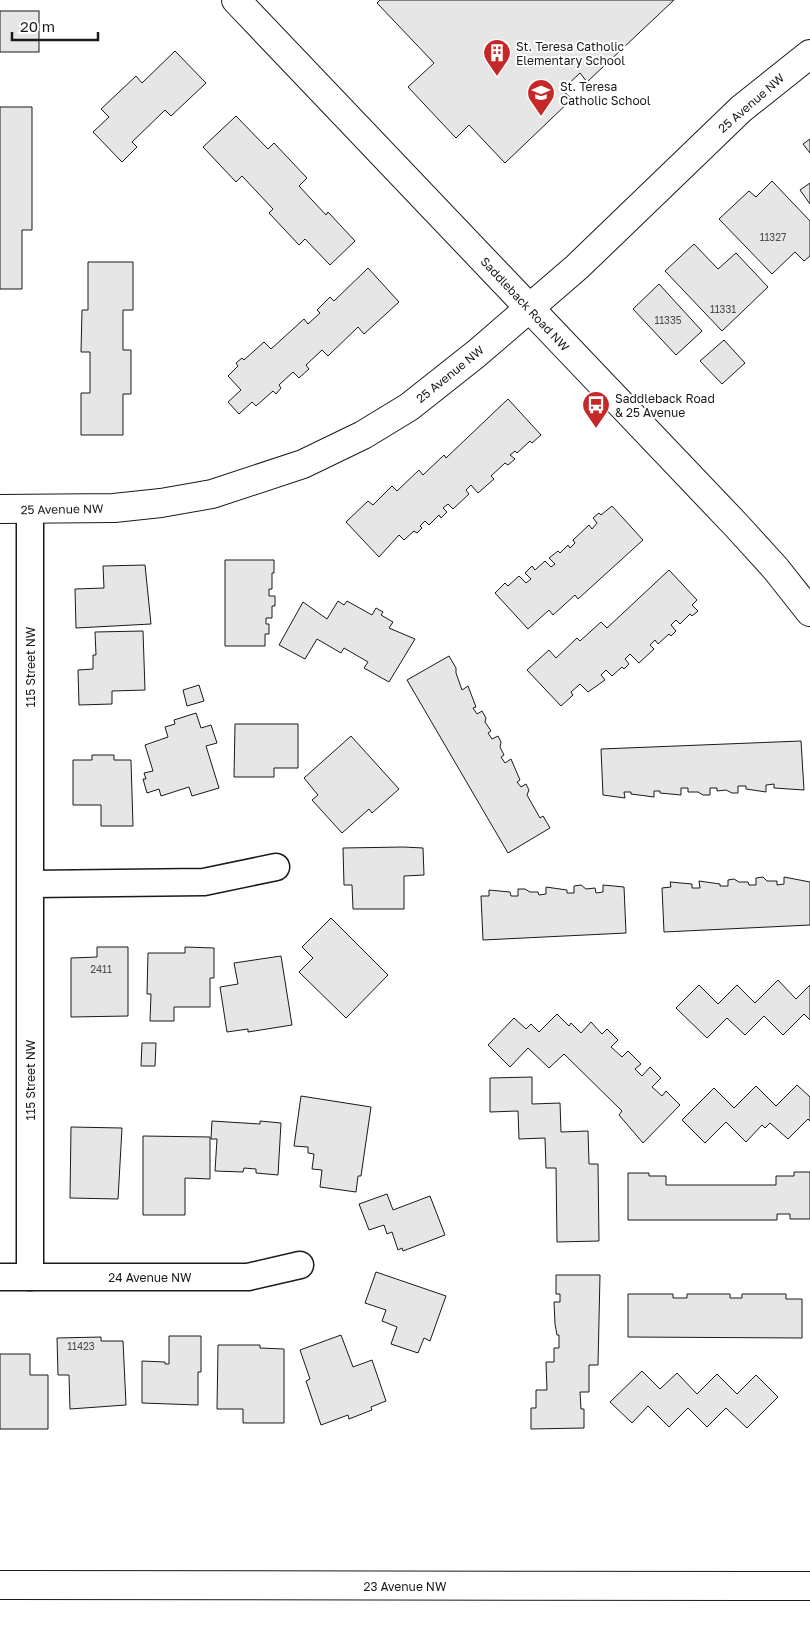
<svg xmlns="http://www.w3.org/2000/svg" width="810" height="1625" viewBox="0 0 810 1625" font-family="'Golos Text',sans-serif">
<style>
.building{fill:#e6e6e6;stroke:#1a1a1a}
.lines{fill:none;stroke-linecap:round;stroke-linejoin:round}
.street-casing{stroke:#1a1a1a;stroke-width:29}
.secondary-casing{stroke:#1a1a1a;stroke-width:30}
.street{stroke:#fff;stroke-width:26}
.secondary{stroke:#fff;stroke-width:28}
.labels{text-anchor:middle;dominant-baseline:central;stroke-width:4;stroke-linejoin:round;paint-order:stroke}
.number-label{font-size:10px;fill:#4d4d4d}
.poi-label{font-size:12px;fill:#1a1a1a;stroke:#fff;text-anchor:start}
.street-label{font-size:12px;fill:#1a1a1a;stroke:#fff}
</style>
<rect width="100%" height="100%" fill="#fff"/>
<g class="building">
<path d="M380 0H674L587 82 580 73 562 90 572 99 505 163 469 125 456 138 408 87 434 63 377 3Z"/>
<rect x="0" y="11" width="39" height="41"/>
<path d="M175 51 206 83 171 116 165 110 132 142 137 147 122 162 93 132 109 117 101 109 136 76 142 83Z"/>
<path d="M0 107H32V230H22V289H0Z"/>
<path d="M236 116 268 149 274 143 307 178 299 186 326 215 328 212 355 241 330 265 305 239 299 245 269 213 273 209 242 176 236 182 203 147Z"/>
<path d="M810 139V153L803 144Z"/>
<path d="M772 181 810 221V256L804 261 795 252 772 274 719 219 749 191 756 197Z"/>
<path d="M810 183V204L800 190Z"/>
<path d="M694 244 718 269 736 253 768 287 722 331 665 271Z"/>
<path d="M88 262H133V310H123V350H131V394H123V435H81V393H90V352H81L82 310H88Z"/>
<path d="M368 268 399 302 364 334 358 327 328 356 322 350 306 365 309 369 299 378 293 372 279 385 281 388 276 394 273 391 256 406 252 402 239 414 228 402 241 390 228 376 238 366 236 363 242 358 244 360 264 342 271 349 304 319 308 324 320 313 317 310 330 297 334 301Z"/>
<path d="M659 284 702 331 676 355 633 309Z"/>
<path d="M724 340 745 363 722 384 700 361Z"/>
<path d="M508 399 541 435 532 443 530 441 517 453 515 451 510 455 515 459 508 465 505 463 491 476 494 479 478 493 471 485 466 490 469 494 453 509 448 504 443 508 447 512 441 518 439 515 429 525 425 521 420 526 422 528 417 533 414 531 404 540 399 535 379 557 346 522 368 501 373 505 392 486 397 491 419 470 423 475 444 455 446 458Z"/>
<path d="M612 506 643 540 578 599 575 595 553 615 549 610 528 629 495 593 505 583 508 586 519 576 526 583 531 579 525 573 532 566 535 570 545 561 551 567 555 564 549 558 558 551 560 553 568 545 570 548 575 543 573 540 589 525 592 529 597 523 593 518 599 513 601 515Z"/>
<path d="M225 560H274V573H272V589H269V596H275V606H272V618H266V624H269V634H265V646H225Z"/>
<path d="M145 565 151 624 76 628 75 589 104 588 103 566Z"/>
<path d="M669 570 697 600 692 605 698 611 692 616 690 614 680 624 676 620 671 625 676 631 671 636 669 634 658 644 655 640 650 645 654 649 639 663 630 654 625 659 629 664 624 669 622 667 612 676 606 670 601 675 605 680 588 692 580 684 571 692 573 695 561 706 527 670 549 650 556 658 577 638 580 641 601 622 607 628Z"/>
<path d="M338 601 344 605 347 601 372 615 376 608 383 612 381 615 393 622 389 628 415 639 389 682 364 668 368 662 344 648 341 653 317 639 305 659 279 645 303 602 327 619Z"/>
<path d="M143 631 145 690 112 691V704L79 705 78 670 93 669V655H96L95 632Z"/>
<path d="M449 656 456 668V673L462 690 468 686 476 707 473 708 477 714 482 711 486 718 485 722 491 731 488 733 492 739 498 736 501 742 500 747 504 755 501 757 505 763 511 759 520 780 517 782 521 787 526 784 529 790 527 795 540 818 543 816 550 828 508 853 407 680Z"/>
<path d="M199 685 204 701 187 706 183 690Z"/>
<path d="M196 713 201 728 211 725 217 743 206 746 219 788 192 796 189 787 161 796 159 789 147 793 143 779H146L144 773 153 771 145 745 168 737 165 727 175 724 174 720Z"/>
<path d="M235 724H298V768H274V777H234Z"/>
<path d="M351 736 399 789 372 813 369 809 342 833 312 800 318 795 304 778Z"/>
<path d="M801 741 804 790 774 788V784L766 785V792L746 789V786H738V793H732L726 790 717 791V788H710V795H703L698 792H688V788H681V795L660 793V791H654V797L631 794V792H624L625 798 603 795 601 749Z"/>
<path d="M92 755H114V760H131L133 826H101V805H73V760H92Z"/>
<path d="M404 847 423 848 424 875 404 876V909H353L352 885H344L343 848Z"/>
<path d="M763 877 767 881H777V885L784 884V877L810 882V925L664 932 662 888 671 887 670 882 692 884V888H700L699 881 720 884V886H728V880L734 879 739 882H748L749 885H756V878Z"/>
<path d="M581 885 586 889 595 888 596 893 603 892V885L624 887 626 933 483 940 481 896H489V890L510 892 511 896H518V889H525L530 892H538L539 895 546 894V887L567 890V893H574V886Z"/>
<path d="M331 918 388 975 346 1018 299 972 313 958 302 947Z"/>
<path d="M97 947H128V1016L71 1017V958L97 957Z"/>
<path d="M185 947 214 948V978H210V1007H174V1021H150L151 994H147L148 953H185Z"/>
<path d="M281 956 292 1025 248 1032V1029L227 1032 220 987 238 984 234 963Z"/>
<path d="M778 980 796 999 810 985V1020L804 1014 783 1035 764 1016 745 1035 727 1018 707 1038 676 1008 699 985 718 1004 737 985 755 1003Z"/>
<path d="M557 1014 569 1026 571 1023 581 1033 591 1022 602 1034 607 1029 618 1040 611 1047 622 1057 628 1051 641 1064 635 1069 642 1076 650 1067 661 1078 652 1087 662 1096 666 1091 680 1105 643 1143 619 1115 622 1111 564 1054 549 1068 528 1048 510 1067 488 1045 514 1018 526 1029 531 1024 539 1032Z"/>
<path d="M142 1043H156L155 1066H141Z"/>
<path d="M532 1077V1104L560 1103 561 1132 588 1131 589 1164H598L599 1241 557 1242 556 1168H546L545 1138 519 1139 518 1111 490 1112V1078Z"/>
<path d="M797 1085 810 1097V1121L808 1119 788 1139 770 1123 765 1128 762 1125 746 1142 726 1122 705 1143 682 1120 714 1088 734 1108 756 1086 776 1106Z"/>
<path d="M301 1096 371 1107 361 1176H358L356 1192 320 1187 322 1170 312 1169 314 1154 308 1153V1147L294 1146Z"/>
<path d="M212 1121 260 1124V1121L281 1123 278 1175 256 1173V1169L244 1168 243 1172 215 1171 217 1139H211Z"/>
<path d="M71 1127 122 1128 118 1199 70 1198Z"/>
<path d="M143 1136 210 1137V1179L185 1178V1215H143Z"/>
<path d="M794 1172H810V1219H790V1214H777V1220H628V1173H649V1176H666V1185H776V1176H794Z"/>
<path d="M387 1194 393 1210 430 1196 445 1235 403 1251 402 1248 398 1250 392 1232 387 1234 384 1225 369 1230 359 1204Z"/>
<path d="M376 1272 446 1296 430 1341 424 1338 418 1353 391 1344 397 1327 382 1321 386 1310 365 1303Z"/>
<path d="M556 1275H600L598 1365H589V1392H580L581 1409H584V1428L531 1429V1408H536V1390H547L546 1362H554V1348H559V1335H557L555 1324 554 1302H560V1294H556Z"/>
<path d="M628 1294H673V1298H687V1294H730V1298H742V1294H786V1299H802V1338L628 1337Z"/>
<path d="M341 1335 353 1367 372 1360 386 1401 371 1407 372 1410 349 1419 348 1415 321 1425 306 1381 310 1379 300 1350Z"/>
<path d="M169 1336H201V1372H198V1405L142 1403V1361L165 1362V1364H169Z"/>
<path d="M101 1337V1341H123L126 1405 70 1409 69 1375H58L57 1338Z"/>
<path d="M218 1345H260V1348L284 1349V1423H243V1409H217Z"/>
<path d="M0 1354H30V1375H48V1429H0Z"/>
<path d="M642 1371 660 1389 677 1373 697 1394 717 1374 737 1394 756 1375 778 1397 747 1428 726 1408 707 1427 688 1408 669 1427 648 1406 632 1423 610 1402Z"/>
</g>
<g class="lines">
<defs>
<g id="street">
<path d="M30 509V1277"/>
<path d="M31 884 204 882 276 867"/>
<path d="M0 1277H248L300 1265"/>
</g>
<g id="secondary">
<path d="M236 0 736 525 776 569 810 612"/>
<path d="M0 509 114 508 161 503 212 494 303 464 363 435 409 407 476 354 577 267 741 109 810 54"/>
<path d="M0 1585 810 1586"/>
</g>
</defs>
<use href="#street" class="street-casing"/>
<use href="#secondary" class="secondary-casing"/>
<use href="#street" class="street"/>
<use href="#secondary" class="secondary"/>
</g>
<defs>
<symbol id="building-pin" viewBox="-11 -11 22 30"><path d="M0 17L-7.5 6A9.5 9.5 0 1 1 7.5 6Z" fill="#c62828" stroke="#fff"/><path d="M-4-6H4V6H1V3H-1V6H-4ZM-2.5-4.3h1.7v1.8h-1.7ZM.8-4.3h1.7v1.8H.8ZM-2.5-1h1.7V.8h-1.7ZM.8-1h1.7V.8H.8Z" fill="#fff"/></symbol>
<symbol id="school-pin" viewBox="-11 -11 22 30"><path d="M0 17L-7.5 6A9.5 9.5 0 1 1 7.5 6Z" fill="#c62828" stroke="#fff"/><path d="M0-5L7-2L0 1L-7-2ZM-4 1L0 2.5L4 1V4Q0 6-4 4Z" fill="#fff"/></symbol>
<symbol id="bus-pin" viewBox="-11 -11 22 30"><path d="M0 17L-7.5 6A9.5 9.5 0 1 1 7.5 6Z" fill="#c62828" stroke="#fff"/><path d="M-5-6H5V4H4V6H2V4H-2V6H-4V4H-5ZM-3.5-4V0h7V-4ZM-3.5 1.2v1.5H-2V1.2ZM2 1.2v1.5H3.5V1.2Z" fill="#fff"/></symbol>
</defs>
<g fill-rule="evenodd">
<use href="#building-pin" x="481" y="37" width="32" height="43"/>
<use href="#school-pin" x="525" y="77" width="32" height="43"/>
<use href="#bus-pin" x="580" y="389" width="32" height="43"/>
</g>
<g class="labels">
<g class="number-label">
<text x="773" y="237">11327</text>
<text x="723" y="309">11331</text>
<text x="668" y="320">11335</text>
<text x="101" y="969">2411</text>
<text x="81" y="1346">11423</text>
</g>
<g class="poi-label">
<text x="516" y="46">St. Teresa Catholic<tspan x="516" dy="14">Elementary School</tspan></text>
<text x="560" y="86">St. Teresa<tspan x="560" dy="14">Catholic School</tspan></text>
<text x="615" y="398">Saddleback Road<tspan x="615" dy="14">&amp; 25 Avenue</tspan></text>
</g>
<g class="street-label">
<text transform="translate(751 103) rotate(-41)">25 Avenue NW</text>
<text transform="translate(525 304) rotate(47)">Saddleback Road NW</text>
<text transform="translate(450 374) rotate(-39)">25 Avenue NW</text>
<text transform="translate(62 509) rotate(-1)">25 Avenue NW</text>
<text transform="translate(30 667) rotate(-90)">115 Street NW</text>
<text transform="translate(30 1080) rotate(-90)">115 Street NW</text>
<text x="150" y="1277">24 Avenue NW</text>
<text x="405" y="1586">23 Avenue NW</text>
</g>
</g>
<path d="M12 32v8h86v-8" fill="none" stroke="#1a1a1a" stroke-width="2.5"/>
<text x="20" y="32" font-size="15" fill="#1a1a1a" stroke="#ffffff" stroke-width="4" paint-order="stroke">20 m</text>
</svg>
